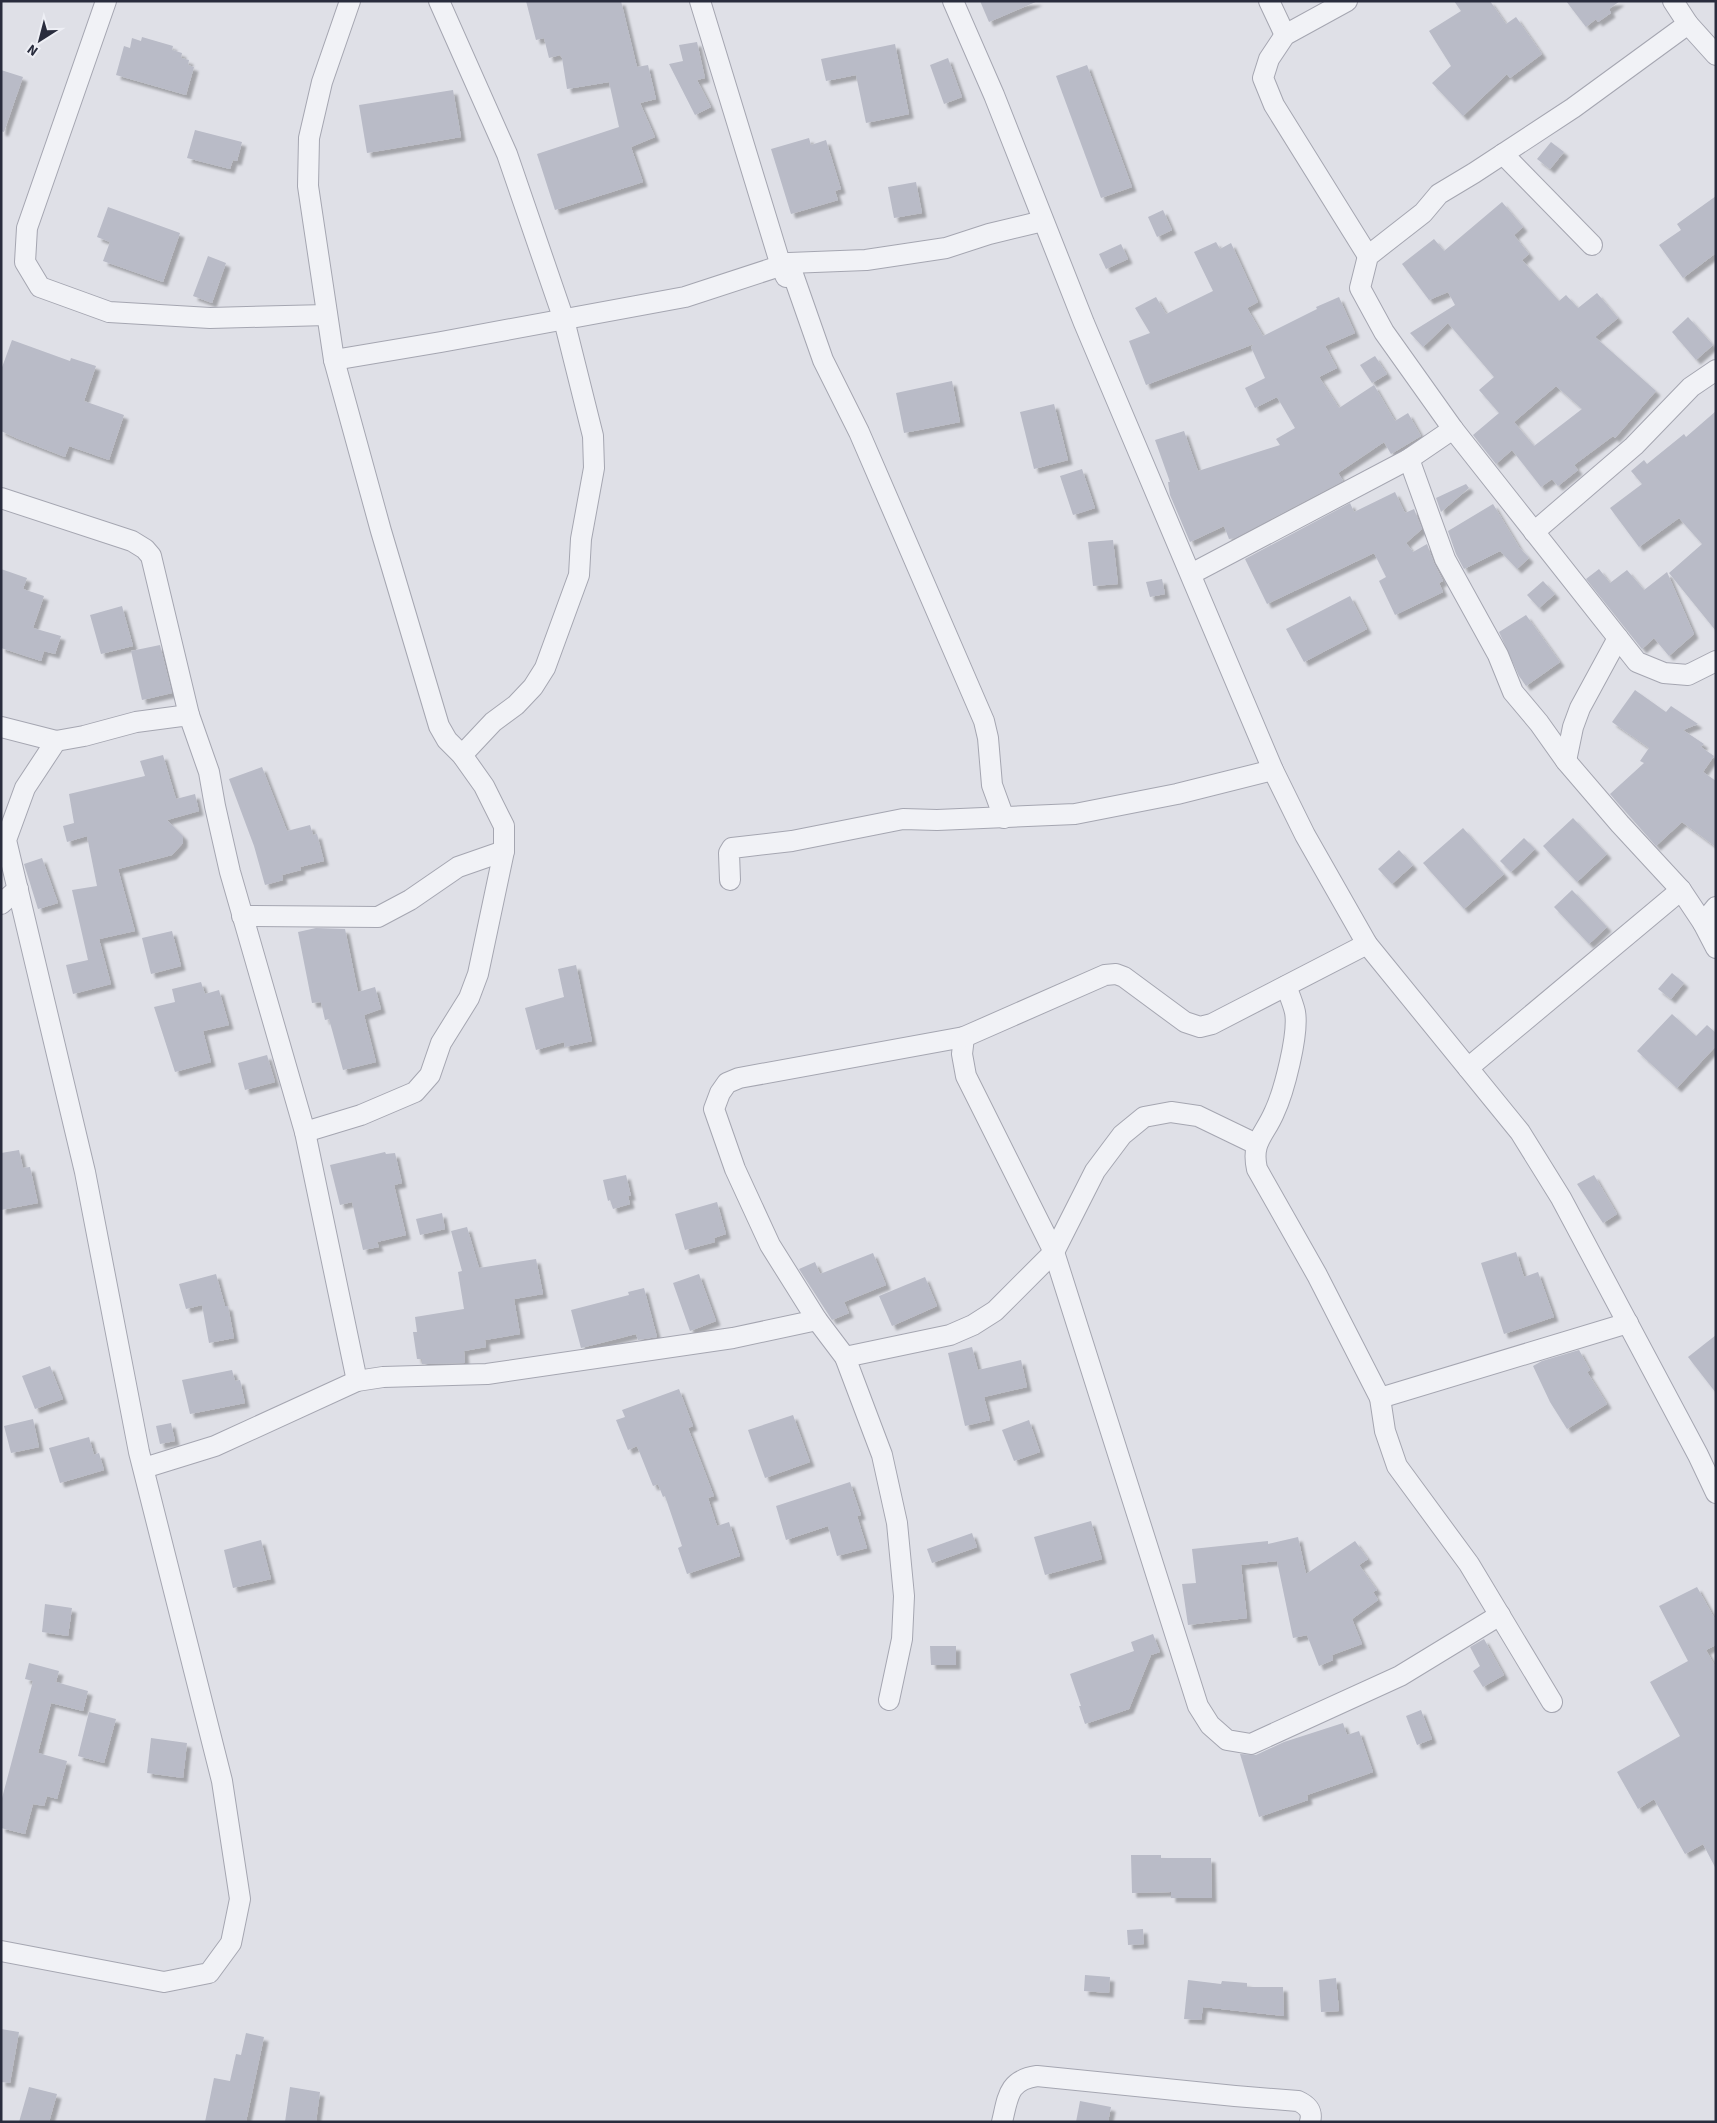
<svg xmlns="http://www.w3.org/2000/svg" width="1717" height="2123" viewBox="0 0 1717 2123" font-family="'Source Sans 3',sans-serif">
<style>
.building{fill:#b9bbc7;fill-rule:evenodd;filter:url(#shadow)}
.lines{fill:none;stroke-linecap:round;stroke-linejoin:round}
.minor-casing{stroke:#a5a6b1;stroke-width:22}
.minor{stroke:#f1f2f6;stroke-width:20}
</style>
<defs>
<filter id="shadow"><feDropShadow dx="4.5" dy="4.5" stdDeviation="1" flood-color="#0004"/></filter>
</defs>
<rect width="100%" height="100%" fill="#dfe0e7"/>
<g class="building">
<path d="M526 1H621L637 67 648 65 656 99 640 103 655 137 631 147 643 182 555 210 537 154 619 127 609 82 567 89 562 58 560 55 549 58 544 38 536 40Z"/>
<path d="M980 1H1038L989 22Z"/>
<path d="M1454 1H1490L1506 24 1516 17 1542 54 1510 78 1507 74 1463 116 1432 83 1451 66 1429 31 1461 11Z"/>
<path d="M1566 1H1620L1609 9 1611 13 1598 22 1596 19 1586 27Z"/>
<path d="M142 37 173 46 172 50 182 53 181 58 189 60 188 65 194 67 186 95 116 75 124 46 130 48 132 38 141 41Z"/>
<path d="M697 42 705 78 697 80 711 107 695 115 669 64 683 61 679 45Z"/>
<path d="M895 44 909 114 866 123 856 75 826 81 821 59Z"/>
<path d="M948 58 962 97 944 104 930 65Z"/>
<path d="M1087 65 1132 187 1101 198 1056 76Z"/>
<path d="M1 70 23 77 4 132 1 131Z"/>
<path d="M453 90 461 137 367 153 359 105Z"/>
<path d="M195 130 242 142 237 161 233 160 230 169 187 158Z"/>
<path d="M809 138 811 145 826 140 841 189 835 191 838 200 791 214 771 149Z"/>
<path d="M1551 142 1564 152 1550 169 1537 159Z"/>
<path d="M916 182 922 213 894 218 888 187Z"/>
<path d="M1716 196V253L1683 278 1659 245 1681 230 1677 224Z"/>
<path d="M1502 202 1523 227 1514 235 1529 254 1522 260 1559 301 1566 295 1578 308 1597 293 1618 318 1595 337 1656 391 1615 438 1613 436 1574 465 1578 470 1558 486 1552 479 1541 487 1512 450 1496 464 1473 435 1499 413 1479 390 1494 377 1448 323 1423 347 1410 333 1455 305 1448 292 1429 300 1402 264 1434 239 1444 251ZM1556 386 1582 409 1534 446 1514 422Z"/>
<path d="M108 207 180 233 163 282 103 261 110 242 97 237Z"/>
<path d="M1163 210 1172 230 1157 237 1148 217Z"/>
<path d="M1216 242 1220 249 1231 243 1258 302 1247 308 1263 336 1317 309 1316 307 1339 297 1355 333 1325 346 1337 368 1319 377 1339 408 1374 385 1395 421 1408 413 1421 436 1391 454 1384 442 1338 473 1343 481 1235 538 1229 539 1224 526 1190 542 1170 495 1168 482H1170L1155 440 1184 431 1198 471 1280 445 1276 439 1295 428 1277 397 1255 408 1245 388 1265 378 1251 347 1254 344 1146 385 1129 341 1150 333 1135 308 1156 297 1166 314 1213 291 1194 252Z"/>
<path d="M1121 244 1128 259 1106 269 1099 254Z"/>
<path d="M208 256 226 263 212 303 193 296Z"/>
<path d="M1688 317 1713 345 1696 360 1672 332Z"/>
<path d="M12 340 70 361 71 358 96 366 84 401 124 415 109 460 69 446 65 457 16 438 1 431V370Z"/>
<path d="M1375 356 1387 374 1372 383 1360 365Z"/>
<path d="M952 381 960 422 904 433 896 393Z"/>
<path d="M1054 404 1068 460 1034 469 1020 412Z"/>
<path d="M1716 411V631L1669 573 1702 544 1679 518 1639 547 1610 508 1642 484 1631 471 1644 460 1647 464 1684 434 1686 437Z"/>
<path d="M1082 469 1095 508 1073 515 1060 476Z"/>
<path d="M1466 484 1469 488 1441 512 1436 498Z"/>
<path d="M1395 492 1405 513 1414 509 1422 529 1406 543 1413 552 1427 544 1434 563 1443 581 1439 583 1443 592 1395 615 1379 581 1386 577 1374 553 1267 604 1245 559 1350 503 1354 512Z"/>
<path d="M1493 504 1519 547 1529 558 1517 569 1500 551 1464 569 1456 554 1448 531Z"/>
<path d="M1113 540 1118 584 1093 586 1088 542Z"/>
<path d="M1 569 27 578 23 589 44 596 33 628 61 636 55 654 44 651 41 661 1 648Z"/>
<path d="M1599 569 1610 583 1627 570 1644 590 1667 572 1694 634 1669 656 1654 638 1642 649 1586 579Z"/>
<path d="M1162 579 1165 594 1150 597 1146 582Z"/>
<path d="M1543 581 1555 594 1539 608 1527 595Z"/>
<path d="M1350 596 1367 629 1304 662 1286 629Z"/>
<path d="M122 606 133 646 101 654 90 615Z"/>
<path d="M1526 615 1560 662 1526 686 1519 676 1499 632Z"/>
<path d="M160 645 172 693 142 700 131 651Z"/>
<path d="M1635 690 1666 712 1671 706 1698 724 1683 730 1704 744 1701 747 1714 756 1703 772 1716 781V847L1682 822 1656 846 1610 794 1644 763 1640 761 1649 748 1612 722Z"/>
<path d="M163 755 176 799 195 794 199 811 167 820 183 836V843L172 855 118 869 135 931 99 939 111 984 73 994 66 965 88 960 72 890 97 886 87 836 67 842 63 826 74 823 69 794 145 776 140 761Z"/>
<path d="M262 767 287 831 310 825 313 835 317 834 324 861 300 867 301 870 282 875 283 880 265 885 254 846 229 779Z"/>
<path d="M1573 818 1607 854 1577 882 1543 846Z"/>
<path d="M1463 828 1504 874 1464 909 1423 863Z"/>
<path d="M1524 838 1535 849 1511 872 1500 861Z"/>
<path d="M1399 850 1413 865 1392 884 1378 869Z"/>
<path d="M42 858 58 903 38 909 24 864Z"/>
<path d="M1572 890 1607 927 1589 944 1554 907Z"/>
<path d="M316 928 345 929 358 992 375 987 381 1009 364 1015 376 1062 343 1070 329 1019 325 1020 321 1002 312 1003 298 932Z"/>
<path d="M172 931 181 966 151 974 142 938Z"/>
<path d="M576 965 592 1041 565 1047 564 1042 536 1050 525 1008 564 997 558 969Z"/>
<path d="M1672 973 1684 983 1671 999 1658 989Z"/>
<path d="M201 982 205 994 219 990 229 1025 203 1031 211 1062 175 1072 154 1007 175 1002 172 989Z"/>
<path d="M1672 1014 1696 1036 1707 1025 1716 1033V1046L1677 1088 1637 1051Z"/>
<path d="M267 1055 275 1082 245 1090 238 1063Z"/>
<path d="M19 1150 23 1168 30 1167 38 1203 1 1210V1153Z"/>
<path d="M385 1152 386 1154 395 1153 402 1183 394 1185 406 1235 377 1242 379 1247 363 1250 352 1202 340 1205 330 1165Z"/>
<path d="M626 1175 631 1196H628L630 1204 613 1209 610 1200 608 1201 603 1180Z"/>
<path d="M1594 1175 1617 1214 1603 1223 1577 1184Z"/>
<path d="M717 1202 726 1234 714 1238 715 1242 685 1250 675 1214Z"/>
<path d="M442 1213 445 1229 420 1235 416 1219Z"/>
<path d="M467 1227 479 1268 536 1259 543 1294 514 1299 520 1334 485 1340 486 1347 464 1351 465 1363 422 1364V1359H417L413 1332H417L415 1317 464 1309 458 1272 462 1271 451 1231Z"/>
<path d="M1516 1252 1524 1277 1538 1272 1554 1317 1504 1334 1481 1263Z"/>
<path d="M873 1253 886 1285 844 1302 849 1313 832 1320 799 1269 815 1262 820 1274Z"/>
<path d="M216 1274 225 1306H228L234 1338 209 1343 202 1305 186 1309 179 1284Z"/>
<path d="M699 1274 716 1321 690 1331 673 1283Z"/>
<path d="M925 1277 937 1306 892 1326 879 1296Z"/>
<path d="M644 1288 657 1337 638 1340 636 1334 581 1348 571 1310 629 1295 628 1292Z"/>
<path d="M1716 1335V1393L1688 1357Z"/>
<path d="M972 1347 978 1370 1021 1360 1027 1387 984 1397 990 1420 965 1426 948 1353Z"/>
<path d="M1579 1350 1590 1370 1587 1372 1607 1404 1567 1429 1550 1402 1533 1366 1542 1361Z"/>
<path d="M50 1366 63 1399 35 1409 22 1376Z"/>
<path d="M232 1370 235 1381 240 1380 245 1403 190 1414 182 1380Z"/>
<path d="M679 1389 693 1426 688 1428 714 1496 708 1498 717 1526 729 1522 740 1556 687 1574 678 1548 682 1546 665 1496 663 1497 658 1484 653 1486 637 1446 628 1450 616 1420 625 1417 622 1410Z"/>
<path d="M793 1415 810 1462 765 1478 748 1430Z"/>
<path d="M33 1419 39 1447 11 1453 4 1426Z"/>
<path d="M1029 1420 1040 1452 1014 1461 1002 1430Z"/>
<path d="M171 1423 175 1441 160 1444 156 1426Z"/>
<path d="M89 1437 94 1455 99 1453 104 1470 60 1483 49 1448Z"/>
<path d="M850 1482 861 1515 857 1516 867 1548 837 1556 828 1526 786 1540 776 1506Z"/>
<path d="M1091 1521 1102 1559 1045 1575 1034 1537Z"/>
<path d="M972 1533 977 1547 932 1563 927 1549Z"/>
<path d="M1298 1537 1306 1574 1355 1541 1368 1559 1359 1565 1377 1590 1373 1592 1378 1600 1352 1619 1362 1644 1332 1655 1333 1660 1319 1666 1307 1635 1293 1638 1277 1561 1241 1565 1247 1618 1188 1625 1182 1584 1196 1583 1192 1549 1268 1541V1544Z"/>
<path d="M261 1540 271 1579 233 1588 224 1550Z"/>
<path d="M1697 1587 1716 1621V1645L1706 1650 1716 1668V1869L1703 1844 1685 1854 1654 1799 1638 1809 1617 1772 1680 1736 1650 1682 1688 1661 1659 1606Z"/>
<path d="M45 1604 72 1608 68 1636 42 1632Z"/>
<path d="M1153 1634 1160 1652 1151 1655 1129 1709 1085 1724 1079 1706H1081L1070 1674 1134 1651 1131 1642Z"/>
<path d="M1484 1639 1504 1675 1483 1687 1473 1671 1480 1666 1470 1647Z"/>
<path d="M930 1646H956V1665H931Z"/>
<path d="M29 1663 59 1671 56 1682 88 1691 83 1711 51 1703 38 1753 67 1761 57 1799 47 1796 44 1806 33 1804 25 1834 1 1828V1802L33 1681 25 1679Z"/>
<path d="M1421 1710 1432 1739 1417 1745 1406 1716Z"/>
<path d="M89 1712 116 1719 104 1763 78 1756Z"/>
<path d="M1343 1723 1347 1735 1359 1731 1373 1772 1307 1795 1308 1800 1259 1817 1240 1754 1256 1755 1284 1742Z"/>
<path d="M151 1738 187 1743 183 1778 147 1773Z"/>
<path d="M1131 1855H1161V1858H1211L1212 1898H1171V1892L1132 1893Z"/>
<path d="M1143 1929 1144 1944 1128 1945 1127 1930Z"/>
<path d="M1085 1975 1110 1977 1109 1993 1084 1991Z"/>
<path d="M1336 1978 1339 2011 1321 2012 1319 1980Z"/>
<path d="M1188 1980 1221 1984 1222 1981 1247 1983V1987H1283L1284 2016 1203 2007 1201 2020 1184 2019Z"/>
<path d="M1 2029 19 2032 10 2083 1 2082Z"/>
<path d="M246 2033 264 2037 246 2122H205L214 2078 230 2081 236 2054 241 2055Z"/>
<path d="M29 2087 57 2094 49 2122H19Z"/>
<path d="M290 2087 320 2092 316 2122H285Z"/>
<path d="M1080 2101 1111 2107 1108 2122H1076Z"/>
</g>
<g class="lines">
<defs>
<g id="minor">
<path d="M106 1 27 228 25 262 40 287 109 312 210 318 327 315"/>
<path d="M439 1 507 154 564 320 593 436 594 468 581 539 579 575 545 668 533 687 516 705 493 722 462 755"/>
<path d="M700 1 781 266 786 277"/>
<path d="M953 1 994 95 1084 323 1273 770 1305 835 1367 944 1520 1132 1561 1198 1698 1455 1716 1493"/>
<path d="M1269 1 1285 35"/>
<path d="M1347 1 1285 35 1269 59 1263 78 1274 105 1368 256"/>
<path d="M1673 1 1688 24 1716 55"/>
<path d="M1688 24 1573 108 1474 173 1439 194 1423 213 1368 256 1360 288 1384 332 1453 429 1637 662 1664 673 1688 675 1716 661"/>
<path d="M1503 154 1592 245"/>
<path d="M789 263 823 360 859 432 984 721 988 738 992 785 1004 818"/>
<path d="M334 360 441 342 685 297 789 263 866 260 946 248 989 234 1043 221"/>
<path d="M1409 459 1445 559 1498 655 1513 692 1539 723 1566 761 1620 824 1681 890 1703 923 1716 948"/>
<path d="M1 498 132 541 145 549 151 556 189 715"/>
<path d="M1534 532 1634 446 1691 387 1716 370"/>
<path d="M1191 574 1409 459 1453 429"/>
<path d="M1 727 56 741"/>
<path d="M1566 761 1573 727 1580 708 1618 638"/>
<path d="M730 880 729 853 732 848 792 841 903 819 937 820 1075 814 1177 794 1273 770"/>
<path d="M1 904 18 889"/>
<path d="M242 916 378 917 410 900 458 867 504 851"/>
<path d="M1703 923 1716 907"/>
<path d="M1286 986C1289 994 1293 1003 1295 1012 1299 1034 1284 1092 1274 1113 1264 1136 1251 1142 1257 1169L1317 1275 1380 1398 1385 1431 1397 1466 1469 1564 1552 1702"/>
<path d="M964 1037 962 1054 966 1076 1054 1252 1198 1706 1210 1725 1227 1740 1251 1744 1400 1676 1500 1615"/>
<path d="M1468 1068 1681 890"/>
<path d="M305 1132 361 1115 415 1092 430 1075 441 1043 469 998 478 974 504 851V826L484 786 462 755 447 740 439 726 381 531 334 360 308 186 309 138 322 82 350 1"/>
<path d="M845 1357 950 1335 973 1325 995 1311 1054 1252 1095 1171 1122 1135 1144 1117 1171 1112 1198 1116 1256 1144"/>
<path d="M1380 1398 1628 1323"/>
<path d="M144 1468 215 1446 357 1381 383 1377 487 1374 733 1338 817 1320"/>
<path d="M889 1700 902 1639 904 1596 897 1523 882 1455 845 1357 817 1320 770 1245 735 1169 714 1109 720 1093 727 1083 739 1078 964 1037 1105 975 1116 974 1124 977 1185 1022 1200 1027 1212 1024 1367 944"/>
<path d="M1 1951 164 1982 209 1973 231 1943 240 1899 222 1781 139 1452 85 1172 6 840 25 788 56 741 84 736 136 722 189 715 209 772 215 806 230 872 305 1132 357 1381"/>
<path d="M1002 2122C1008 2097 1008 2080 1037 2076L1235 2096 1298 2101C1307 2105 1313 2111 1310 2122"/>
</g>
</defs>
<use href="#minor" class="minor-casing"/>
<use href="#minor" class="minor"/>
</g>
<rect width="1717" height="2123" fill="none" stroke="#292c3d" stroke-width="5"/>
<g transform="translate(40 40) rotate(216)" stroke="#eeeff5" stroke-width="4" paint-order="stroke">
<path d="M0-4L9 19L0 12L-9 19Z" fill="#292c3d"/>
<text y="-8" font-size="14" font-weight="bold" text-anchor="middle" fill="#292c3d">N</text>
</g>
</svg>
